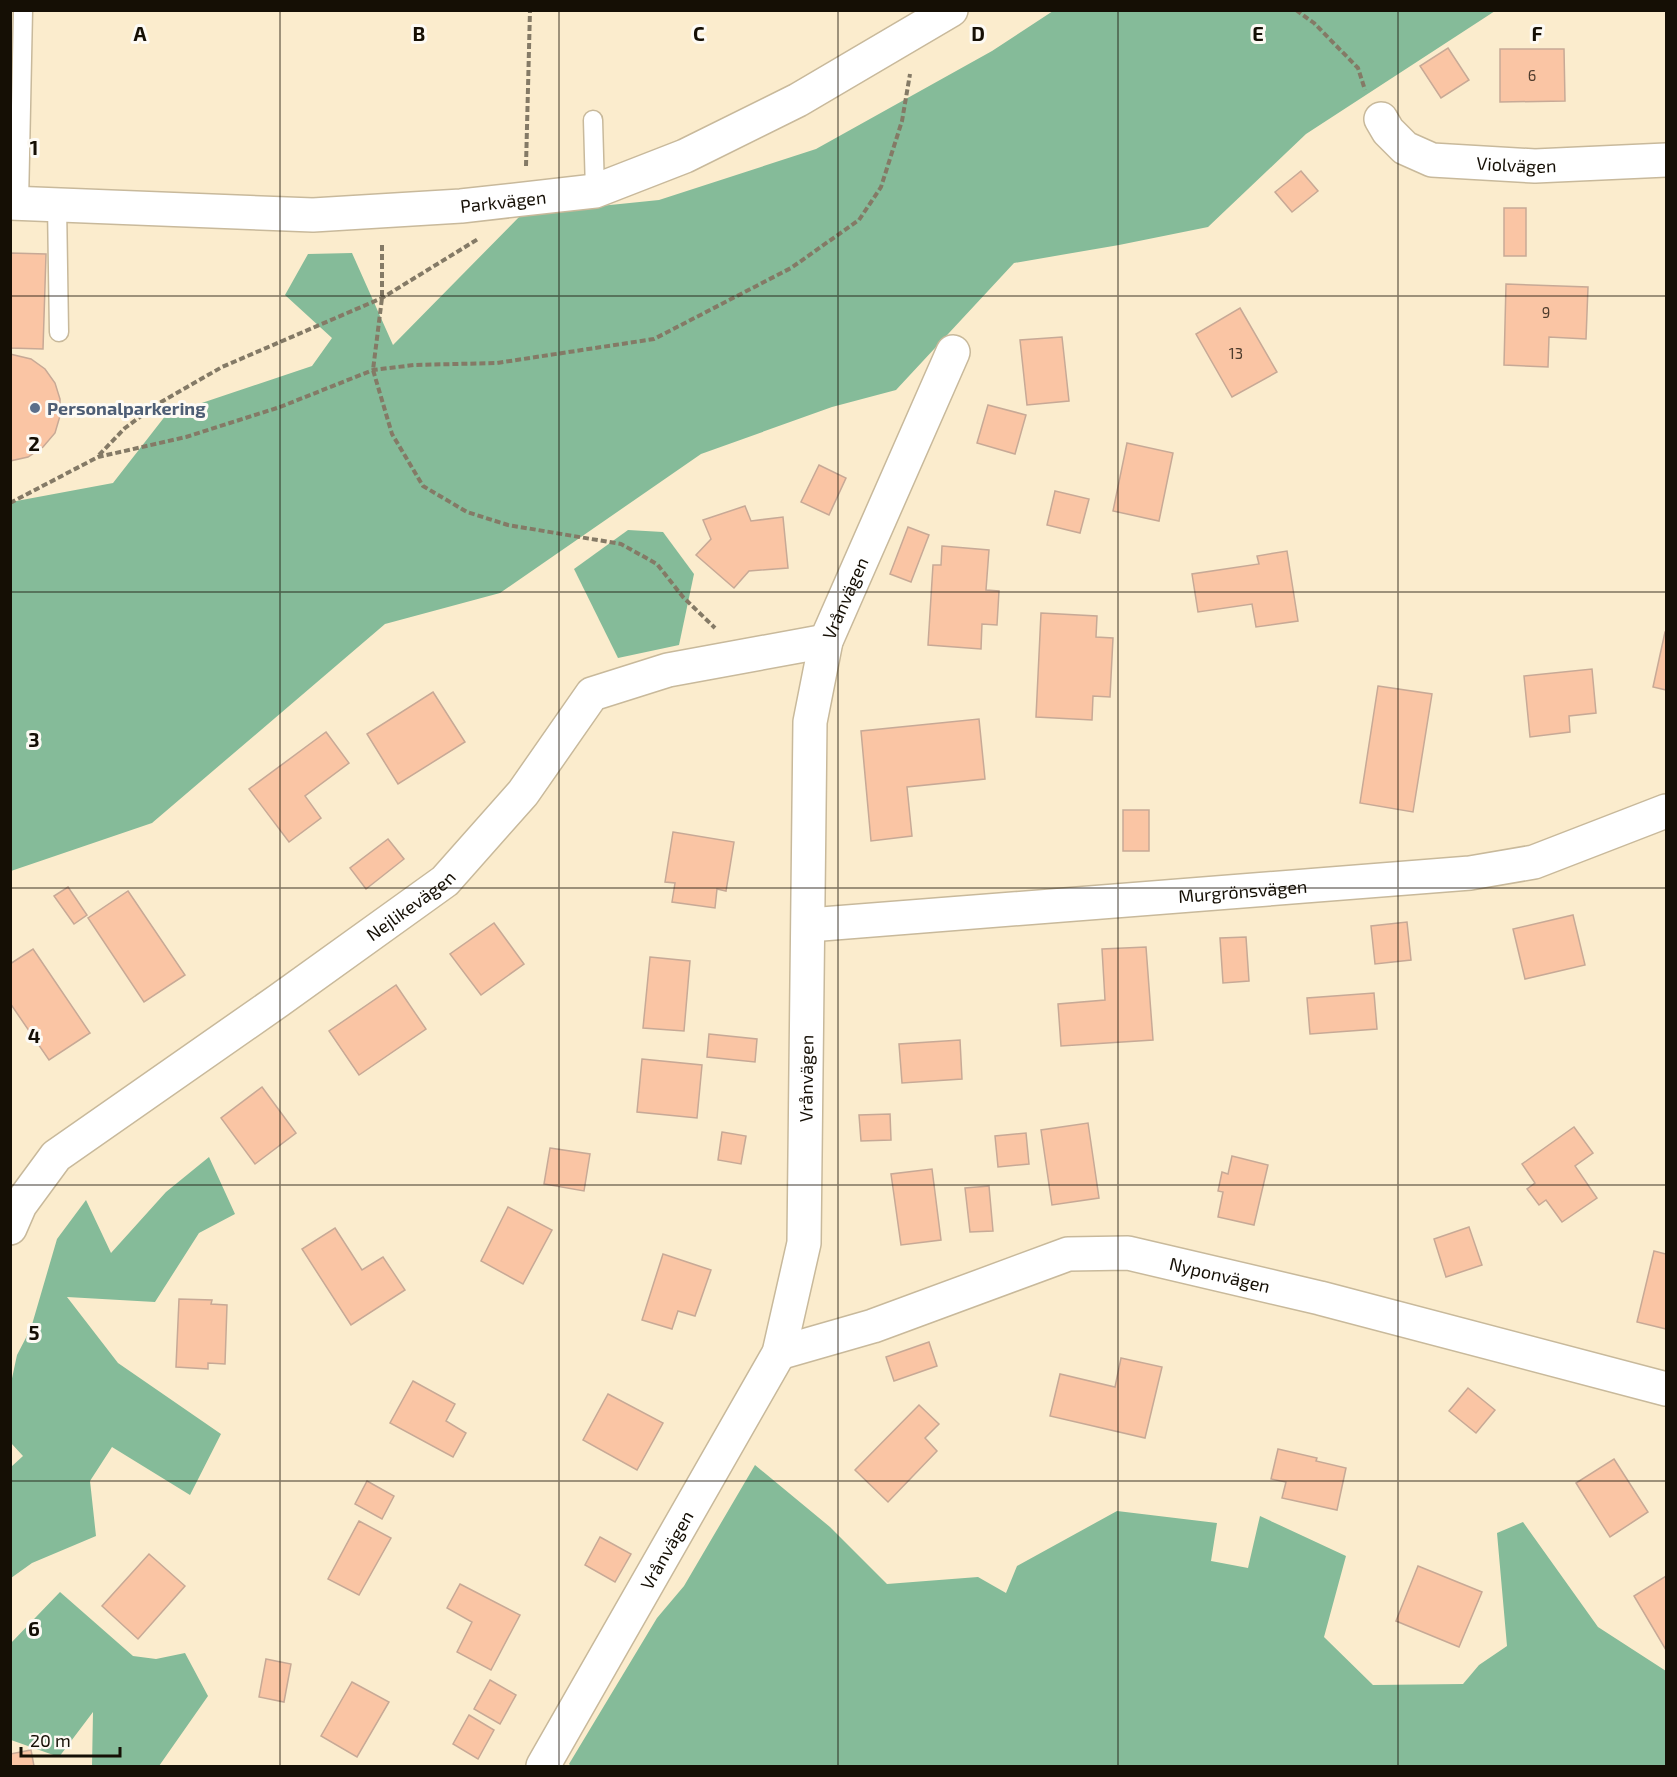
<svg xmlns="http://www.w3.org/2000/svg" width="1677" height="1777" viewBox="0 0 1677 1777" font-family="'Exo 2',sans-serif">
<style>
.forest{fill:#85bb99}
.building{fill:#fac5a4;stroke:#c7a996;stroke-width:1.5}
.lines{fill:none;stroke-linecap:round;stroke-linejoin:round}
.lane-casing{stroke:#c8b99b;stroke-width:21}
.street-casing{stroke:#c8b99b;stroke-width:36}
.path{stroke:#847a66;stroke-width:4;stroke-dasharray:6 3;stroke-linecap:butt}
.lane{stroke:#fff;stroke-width:18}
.street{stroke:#fff;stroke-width:33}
.grid{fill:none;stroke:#150f05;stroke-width:1.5;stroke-opacity:0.55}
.service-dot{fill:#5c6f8a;stroke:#fdfaf4;stroke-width:2}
.labels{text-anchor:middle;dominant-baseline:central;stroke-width:6;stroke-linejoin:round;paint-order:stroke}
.number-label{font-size:15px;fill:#4e3c2d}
.street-label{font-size:18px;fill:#150f05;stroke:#fdfaf4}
.service-label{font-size:18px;font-weight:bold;fill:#4e5e75;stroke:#fdfaf4;text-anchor:start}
.grid-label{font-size:20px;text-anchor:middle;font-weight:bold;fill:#150f05;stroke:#fdfaf4;stroke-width:6;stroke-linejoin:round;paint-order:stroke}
</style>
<rect width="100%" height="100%" fill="#fbeccd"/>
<g class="forest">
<path d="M1053 11H1495L1306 134 1208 227 1119 245 1014 263 896 390 832 407 701 454 500 593 385 624 152 823 11 871V502L113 483 166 415 312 366 332 338 285 295 308 254 352 253 393 345 522 214 659 200 816 149 992 51Z"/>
<path d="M628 530 663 532 694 574 679 645 618 658 574 569Z"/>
<path d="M209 1157 235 1214 199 1233 155 1302 67 1297 118 1363 221 1434 190 1495 112 1447 90 1481 96 1536 32 1563 11 1578V1467L23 1456 11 1443V1383L17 1355 31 1328 57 1239 86 1200 111 1253 166 1192Z"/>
<path d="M755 1465 830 1527 887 1584 978 1577 1006 1593 1017 1566 1117 1511 1217 1523 1211 1561 1248 1568 1260 1516 1346 1556 1324 1637 1373 1685 1463 1684 1479 1665 1507 1646 1497 1533 1523 1522 1598 1627 1666 1671V1766H571L569 1764 657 1618 684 1586Z"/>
<path d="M60 1592 133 1656 156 1659 185 1653 208 1696 159 1766H92L93 1712 59 1757 11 1740V1643Z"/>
</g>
<g class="building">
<path d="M1448 48 1469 80 1441 98 1420 66Z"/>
<path d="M1500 49H1564L1565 101 1500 102Z"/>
<path d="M1301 171 1318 191 1292 212 1275 192Z"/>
<rect x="1504" y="208" width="22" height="48"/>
<path d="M10 253 46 254 43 349 10 348Z"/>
<path d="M1506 284 1588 287 1586 339 1549 337 1548 367 1504 365Z"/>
<path d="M1240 308 1277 372 1232 397 1196 334Z"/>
<path d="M1062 337 1069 401 1027 405 1020 340Z"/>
<path d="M10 354 31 359 45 369 55 383 60 399V416L55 433 43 447 28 457 10 461Z"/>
<path d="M988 405 1026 415 1015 454 977 443Z"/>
<path d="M1127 443 1173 453 1159 521 1113 511Z"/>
<path d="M819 465 846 478 829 515 801 502Z"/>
<path d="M1055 491 1089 499 1080 533 1047 525Z"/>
<path d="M745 506 751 521 783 517 788 568 749 571 734 588 696 555 711 539 703 520Z"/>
<path d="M908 527 929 535 911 582 890 574Z"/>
<path d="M942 546 989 550 986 590 999 591 997 625 982 624 981 649 928 645 933 565H941Z"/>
<path d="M1287 551 1298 621 1256 627 1252 604 1198 612 1192 574 1259 564 1257 556Z"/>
<path d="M1041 613 1097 616 1096 637 1113 638 1110 697 1093 696 1092 720 1036 717Z"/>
<path d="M1665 632H1666V690L1653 687Z"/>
<path d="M1592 669 1596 713 1569 716 1570 732 1530 737 1524 676Z"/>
<path d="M1378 686 1432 694 1413 812 1360 803Z"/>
<path d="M433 692 465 742 398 784 367 734Z"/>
<path d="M979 719 985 779 907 787 912 836 871 841 861 731Z"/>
<path d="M326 732 349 763 305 796 321 818 289 842 249 789Z"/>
<rect x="1123" y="810" width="26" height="41"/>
<path d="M673 832 734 842 726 891 717 889 715 908 672 902 675 883 665 882Z"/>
<path d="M388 839 404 859 366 889 350 868Z"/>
<path d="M68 887 87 915 74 924 54 896Z"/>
<path d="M128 891 185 975 144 1002 88 918Z"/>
<path d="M1573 915 1585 965 1525 979 1513 929Z"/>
<path d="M1407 922 1411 960 1375 964 1371 926Z"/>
<path d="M494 923 524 964 481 995 450 954Z"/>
<path d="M1246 937 1249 981 1223 983 1220 938Z"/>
<path d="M1146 947 1153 1040 1061 1046 1058 1004 1105 1000 1102 949Z"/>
<path d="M33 949 90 1033 49 1060 10 1003V964Z"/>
<path d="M650 957 690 961 684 1031 643 1028Z"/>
<path d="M396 985 426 1029 359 1075 329 1031Z"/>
<path d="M1374 993 1377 1029 1310 1034 1307 998Z"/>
<path d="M709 1034 757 1039 755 1062 707 1057Z"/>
<path d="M960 1040 962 1079 902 1083 899 1044Z"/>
<path d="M642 1059 702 1065 697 1118 637 1112Z"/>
<path d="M262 1087 296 1133 255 1164 221 1118Z"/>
<path d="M890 1114 891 1140 861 1141 859 1115Z"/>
<path d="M1088 1123 1099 1198 1052 1205 1041 1130Z"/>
<path d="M1574 1127 1593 1153 1575 1166 1597 1198 1562 1222 1546 1200 1539 1205 1527 1189 1535 1183 1522 1164Z"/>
<path d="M722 1132 746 1136 741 1164 718 1160Z"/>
<path d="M1026 1133 1029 1164 998 1167 995 1136Z"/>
<path d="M550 1148 590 1154 584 1191 544 1184Z"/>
<path d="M1232 1156 1268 1165 1254 1225 1218 1217 1223 1192 1218 1191 1222 1172 1228 1174Z"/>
<path d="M932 1169 941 1240 901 1245 891 1174Z"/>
<path d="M989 1186 993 1231 970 1232 965 1188Z"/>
<path d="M508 1207 552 1230 523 1284 481 1261Z"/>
<path d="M1469 1227 1482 1265 1446 1277 1434 1239Z"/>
<path d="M335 1228 362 1270 383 1257 405 1290 351 1325 302 1249Z"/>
<path d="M1654 1251 1666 1254V1329L1637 1322Z"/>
<path d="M663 1254 711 1270 695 1316 678 1311 672 1329 642 1320Z"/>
<path d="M179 1299 212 1300 211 1304 227 1305 225 1364 208 1363V1369L176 1367Z"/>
<path d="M929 1342 937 1366 894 1381 886 1357Z"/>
<path d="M1121 1358 1162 1367 1145 1438 1050 1416 1060 1374 1115 1387Z"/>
<path d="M413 1381 455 1404 446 1421 466 1433 453 1457 390 1423Z"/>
<path d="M1468 1388 1495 1410 1476 1433 1449 1411Z"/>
<path d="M608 1394 663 1423 637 1470 583 1440Z"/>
<path d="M919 1405 939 1424 925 1438 937 1451 888 1502 855 1470Z"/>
<path d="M1278 1449 1317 1458 1316 1461 1346 1468 1337 1510 1282 1498 1286 1482 1271 1479Z"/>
<path d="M1614 1459 1648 1512 1610 1537 1576 1483Z"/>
<path d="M367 1481 394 1496 382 1519 355 1504Z"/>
<path d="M359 1521 391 1538 359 1595 328 1579Z"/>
<path d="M600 1537 631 1554 615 1582 585 1565Z"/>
<path d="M149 1554 185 1586 138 1639 102 1606Z"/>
<path d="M1418 1566 1482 1592 1459 1647 1396 1621Z"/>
<path d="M1666 1576V1650L1634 1596Z"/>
<path d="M460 1584 520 1615 491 1670 457 1652 472 1622 447 1608Z"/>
<path d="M266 1659 291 1664 284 1702 259 1697Z"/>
<path d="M490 1680 516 1695 500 1724 474 1709Z"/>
<path d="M352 1682 389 1702 357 1757 321 1736Z"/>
<path d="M469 1715 494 1730 478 1759 453 1744Z"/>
<path d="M31 1750 34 1766H10V1754Z"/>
</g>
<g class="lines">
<defs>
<g id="lane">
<path d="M593 120 595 191"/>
<path d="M19 203 23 10"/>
<path d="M57 204 59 332"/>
</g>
<g id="street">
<path id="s1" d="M1381 119 1388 131 1405 148 1432 160 1535 166 1666 160"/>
<path id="s2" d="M10 203 313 215 461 206 595 191 685 156 798 100 951 10"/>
<path id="s3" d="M809 925 1470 873 1534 862 1666 811"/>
<path id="s4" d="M10 1228 20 1205 56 1156 278 1001 445 881 523 793 592 694 668 670 826 641"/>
<path id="s5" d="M779 1353 873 1326 1068 1254 1128 1253 1320 1298 1666 1389"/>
<path id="s6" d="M543 1766 779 1353 804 1243 810 722 826 641 953 352"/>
</g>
</defs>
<use href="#lane" class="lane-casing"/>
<use href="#street" class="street-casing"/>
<g class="path">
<path d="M1296 10 1314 23 1358 68 1365 90"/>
<path d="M526 166 530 10"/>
<path d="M382 245V298L373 370 392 434 423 486 467 512 508 525 621 544 657 564 683 597 715 628"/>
<path d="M99 455 125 428 156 405 222 367 382 298 478 239"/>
<path d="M10 503 98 457 186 437 280 407 373 370 414 365 497 363 654 339 791 268 859 220 881 187 902 121 910 74"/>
</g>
<use href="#lane" class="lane"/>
<use href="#street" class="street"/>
</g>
<path class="grid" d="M280 10V1766M559 10V1766M838 10V1766M1118 10V1766M1398 10V1766M10 296H1666M10 592H1666M10 888H1666M10 1185H1666M10 1481H1666"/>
<circle class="service-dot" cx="35" cy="408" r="6"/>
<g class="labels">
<g class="number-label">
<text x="1532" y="75">6</text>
<text x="1546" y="312">9</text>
<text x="1236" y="353">13</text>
</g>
<g class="street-label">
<text stroke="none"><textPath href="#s1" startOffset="152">Violvägen</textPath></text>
<text stroke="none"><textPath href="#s2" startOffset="494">Parkvägen</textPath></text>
<text stroke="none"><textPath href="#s6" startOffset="1239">Vrånvägen</textPath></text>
<text stroke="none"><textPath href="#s3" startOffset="435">Murgrönsvägen</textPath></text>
<text stroke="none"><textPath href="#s4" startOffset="520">Nejlikevägen</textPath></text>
<text stroke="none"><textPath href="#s6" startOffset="753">Vrånvägen</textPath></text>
<text stroke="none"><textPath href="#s5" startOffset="460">Nyponvägen</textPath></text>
<text stroke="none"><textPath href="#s6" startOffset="249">Vrånvägen</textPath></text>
</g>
<g class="service-label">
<text x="47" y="408">Personalparkering</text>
</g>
</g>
<g class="grid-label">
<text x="140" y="41">A</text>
<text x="419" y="41">B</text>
<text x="699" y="41">C</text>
<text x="978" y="41">D</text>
<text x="1258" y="41">E</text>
<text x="1537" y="41">F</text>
<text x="34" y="155">1</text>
<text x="34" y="451">2</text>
<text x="34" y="747">3</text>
<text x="34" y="1043">4</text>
<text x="34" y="1340">5</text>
<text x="34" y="1636">6</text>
</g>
<rect width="1677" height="1777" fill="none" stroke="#150f05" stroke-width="24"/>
<path d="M21 1747v9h99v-9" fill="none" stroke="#150f05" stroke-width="3"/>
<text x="30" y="1747" font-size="18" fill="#150f05" stroke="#fdfaf4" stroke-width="4.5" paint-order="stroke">20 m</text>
</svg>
